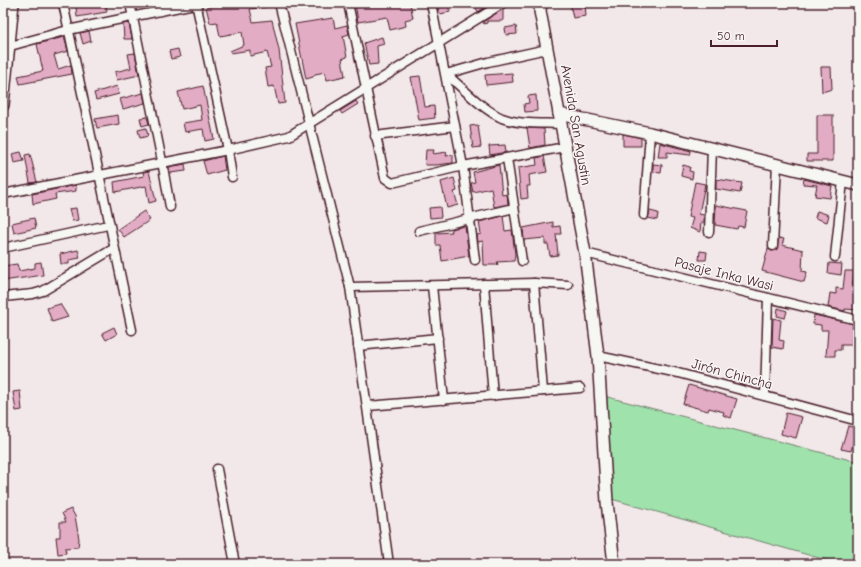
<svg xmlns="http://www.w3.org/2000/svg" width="861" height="567" viewBox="0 0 861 567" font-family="'Comic Neue',sans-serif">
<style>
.green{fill:#9fe2ac;stroke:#74806c}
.building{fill:#e2acc5;stroke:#4a1f2b}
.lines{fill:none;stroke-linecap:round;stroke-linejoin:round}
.street-casing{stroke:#4a1f2b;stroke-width:11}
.secondary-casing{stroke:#4a1f2b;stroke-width:14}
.street{stroke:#f6f6f2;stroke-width:8}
.secondary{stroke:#f6f6f2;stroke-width:11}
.labels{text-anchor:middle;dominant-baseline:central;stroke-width:3;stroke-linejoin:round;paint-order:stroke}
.street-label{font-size:14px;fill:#4a1f2b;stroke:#f6f6f2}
</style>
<rect width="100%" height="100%" fill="#f2e7e9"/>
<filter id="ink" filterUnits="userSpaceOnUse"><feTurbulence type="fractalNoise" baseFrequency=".025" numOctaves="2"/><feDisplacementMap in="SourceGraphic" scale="8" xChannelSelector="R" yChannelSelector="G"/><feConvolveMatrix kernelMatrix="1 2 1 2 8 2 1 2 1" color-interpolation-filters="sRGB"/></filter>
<g filter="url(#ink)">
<path class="green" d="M600 395 858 462V564H840L608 498Z"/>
<g class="building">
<path d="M99 3H106L107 12 77 17 76 7Z"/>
<path d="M211 3H265L266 7 250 9 253 22 272 20 279 50 285 103 278 104 274 86 268 87 265 68 271 67 267 52 250 56V50L231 53 230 51 244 45 242 32 220 36 217 22 210 23 206 7 212 6Z"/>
<path d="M355 3H410L413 18 405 20 406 26 390 30 387 17 358 22Z"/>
<path d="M474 3H482L484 8 478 12Z"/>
<path d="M570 3H585L586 16 573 18Z"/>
<path d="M448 5 450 12 440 14 438 8Z"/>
<path d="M503 9V21H487V23L484 24 483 22Z"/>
<path d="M333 18 335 28 347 25 349 34 343 36 347 57 342 59 345 76 327 80 325 72 315 74 313 77 306 79 295 24Z"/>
<path d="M129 23 132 39H124L123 24Z"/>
<path d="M516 26 517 34 506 35 505 28Z"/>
<path d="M89 31 91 41 83 44 80 33Z"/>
<path d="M64 37 68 51 54 55 58 69 71 65 72 74 20 84 18 76 43 71 37 44Z"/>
<path d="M382 37 384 44 377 46 378 64 369 65 364 43Z"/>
<path d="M178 49 180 57 171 59 169 51Z"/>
<path d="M135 53 139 75 117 80 115 72 131 68 128 54Z"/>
<path d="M821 67H831L832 89 822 92Z"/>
<path d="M512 73 513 82 486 85 485 75Z"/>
<path d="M420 76 425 107 434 106 435 118 419 120 411 77Z"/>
<path d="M117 86 119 94 96 100 94 93Z"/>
<path d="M203 86 214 139 205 141 203 129 185 132 183 123 202 120 200 105 182 109 178 92Z"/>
<path d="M143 93 145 103 123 109 120 99Z"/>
<path d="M536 95 537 111 525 112 524 104 529 103 528 96Z"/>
<path d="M356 101 358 104 342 114 340 111Z"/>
<path d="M118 115 119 124 97 128 95 119Z"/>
<path d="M817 115H833V161H807V154H817Z"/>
<path d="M147 117 149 124 142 126 140 118Z"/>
<path d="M478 125 481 147 473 148 470 126Z"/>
<path d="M146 128 148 136 140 138 138 130Z"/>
<path d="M527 128 544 129 545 145 530 148Z"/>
<path d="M623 134 641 138V146H623Z"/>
<path d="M660 143 691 151 690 155 667 152V157H658Z"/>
<path d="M505 145 506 152 490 155 489 146Z"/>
<path d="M426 150H434L433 154 447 152 446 156 453 155V163L436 165H425Z"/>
<path d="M21 152 24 161 14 163 12 154Z"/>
<path d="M30 154 37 182 30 183 25 155Z"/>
<path d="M223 156 225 170 207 175 203 161Z"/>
<path d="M544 156 547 172 529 175 530 186H527L528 198 521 199 518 168 537 165 536 158Z"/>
<path d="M185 164 186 171 170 173 169 167Z"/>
<path d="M653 164 662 165 661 173 653 172Z"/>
<path d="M499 165 502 195 507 194 508 204 494 207 491 188 473 192 471 183 475 182 473 172Z"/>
<path d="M683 165 690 167 689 171 693 172 692 179 681 176Z"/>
<path d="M149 171 156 201 149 203 146 186 115 192 114 182 144 176 143 172Z"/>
<path d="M454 178 457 191 454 192 458 205 447 208 441 182Z"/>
<path d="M716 179 742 183 740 193 716 189Z"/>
<path d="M804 179 832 186 830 198 815 196 817 185 803 184Z"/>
<path d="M695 182 705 184 699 214 704 215V223L701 222 700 232 690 228 693 218 688 217Z"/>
<path d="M76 185V191L55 194 56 199 33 204 32 194Z"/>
<path d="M716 205 747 211 744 227 738 226 737 229 715 225Z"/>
<path d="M440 207 441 217 430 218 429 208Z"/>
<path d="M76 208 78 220 72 221 69 209Z"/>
<path d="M144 211 150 220 124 237 118 229Z"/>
<path d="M650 211 658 213 657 220 648 218Z"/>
<path d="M817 211 829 215 827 222 815 218Z"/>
<path d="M503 216 505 231 512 230 515 254 514 261 497 262 498 265H484L483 241 478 242 477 235 481 234 479 222Z"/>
<path d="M34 218 36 228 14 233 12 223Z"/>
<path d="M553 222V227L560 226 561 234H556L558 255 550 256 548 244H545V238L524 240 523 228Z"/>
<path d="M465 226 469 256 442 261 440 245H436V233L452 232 451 229Z"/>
<path d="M779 238 784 239 782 245 803 250 802 271 807 272 804 282 762 271 768 249 772 251 777 249Z"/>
<path d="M78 250 80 258 69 260V264H61L60 254Z"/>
<path d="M700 251 707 252 706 260H699Z"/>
<path d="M41 262 43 275 3 281V266L17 264 19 271 35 268V263Z"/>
<path d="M829 263 842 264 841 275 828 273Z"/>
<path d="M845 271H854L852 288 858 289V310L845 309V311L828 307 830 293 836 294V288L843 289Z"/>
<path d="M60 304 68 317 52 322 47 308Z"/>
<path d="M778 308 787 311 785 318 777 316Z"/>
<path d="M814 315 853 324 852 345H841V350H835V356H826L828 330H821V325L813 324Z"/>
<path d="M773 318 781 320 779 340 784 341 783 349 772 347Z"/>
<path d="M114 327 117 334 106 340 102 333Z"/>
<path d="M689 385 737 399 731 418 723 415 724 412 709 408 708 411 683 404Z"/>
<path d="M20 391 22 410 16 411 13 392Z"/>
<path d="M786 413 802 417 796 438 781 434Z"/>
<path d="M848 426 857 428 851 451 841 449Z"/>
<path d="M71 509 75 516 79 539 78 547 65 548 66 553 58 554 56 537H60V522H66L62 513Z"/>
</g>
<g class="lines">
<defs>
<g id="street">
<path d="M63 3 132 330"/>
<path d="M130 3 162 161 170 207"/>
<path d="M196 3 228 150 232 177"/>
<path d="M279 3 350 287 389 564"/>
<path d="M348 3 385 178 392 183 463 166 565 147"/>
<path d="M431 3 463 166 475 260"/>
<path d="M3 48 68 30 199 3"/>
<path d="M547 49 488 62 446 74C462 87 483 110 502 118 520 125 542 123 561 124"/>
<path d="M375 136 455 126"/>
<path d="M507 158 522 261"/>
<path d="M3 194 228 150 289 136 503 3"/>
<path d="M644 215 650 133"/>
<path d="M419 231 514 208"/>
<path d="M709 232 712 148"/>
<path d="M773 246 777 164"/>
<path d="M3 248 108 225"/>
<path d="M585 253 858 320"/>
<path d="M835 257 843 181"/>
<path d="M534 283 543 391"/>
<path d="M484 284 493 396"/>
<path d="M432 286 444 400"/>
<path d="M350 287 534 283 568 285"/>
<path d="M3 297 33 294 43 291 113 249"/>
<path d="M358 346 438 338"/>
<path d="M598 356 678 373 858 421"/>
<path d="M765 396 768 298"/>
<path d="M368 406 580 388"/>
<path d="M217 469 235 564"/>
</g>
<g id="secondary">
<path d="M541 3 540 11 585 253 598 356 607 502 614 564"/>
<path d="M3 31 5 12"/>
<path d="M3 105 13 3"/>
<path d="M559 114 650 133 858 185"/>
</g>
</defs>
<use href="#street" class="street-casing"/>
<use href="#secondary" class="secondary-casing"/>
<use href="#street" class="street"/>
<use href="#secondary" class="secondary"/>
</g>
</g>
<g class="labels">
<g class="street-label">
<text transform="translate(576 125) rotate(80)">Avenida San Agustin</text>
<text transform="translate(724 274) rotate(14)">Pasaje Inka Wasi</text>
<text transform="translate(732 374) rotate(15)">Jirón Chincha</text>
</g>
</g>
<rect width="861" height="567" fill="none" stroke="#f6f6f2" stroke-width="16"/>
<rect x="8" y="8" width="845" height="551" fill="none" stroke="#4a1f2b" stroke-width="1.5" filter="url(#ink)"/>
<path d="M711 40v6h66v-6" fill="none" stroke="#4a1f2b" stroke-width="2"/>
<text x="717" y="40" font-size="12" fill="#4a1f2b" stroke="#f6f6f2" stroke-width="3" paint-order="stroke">50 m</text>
</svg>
